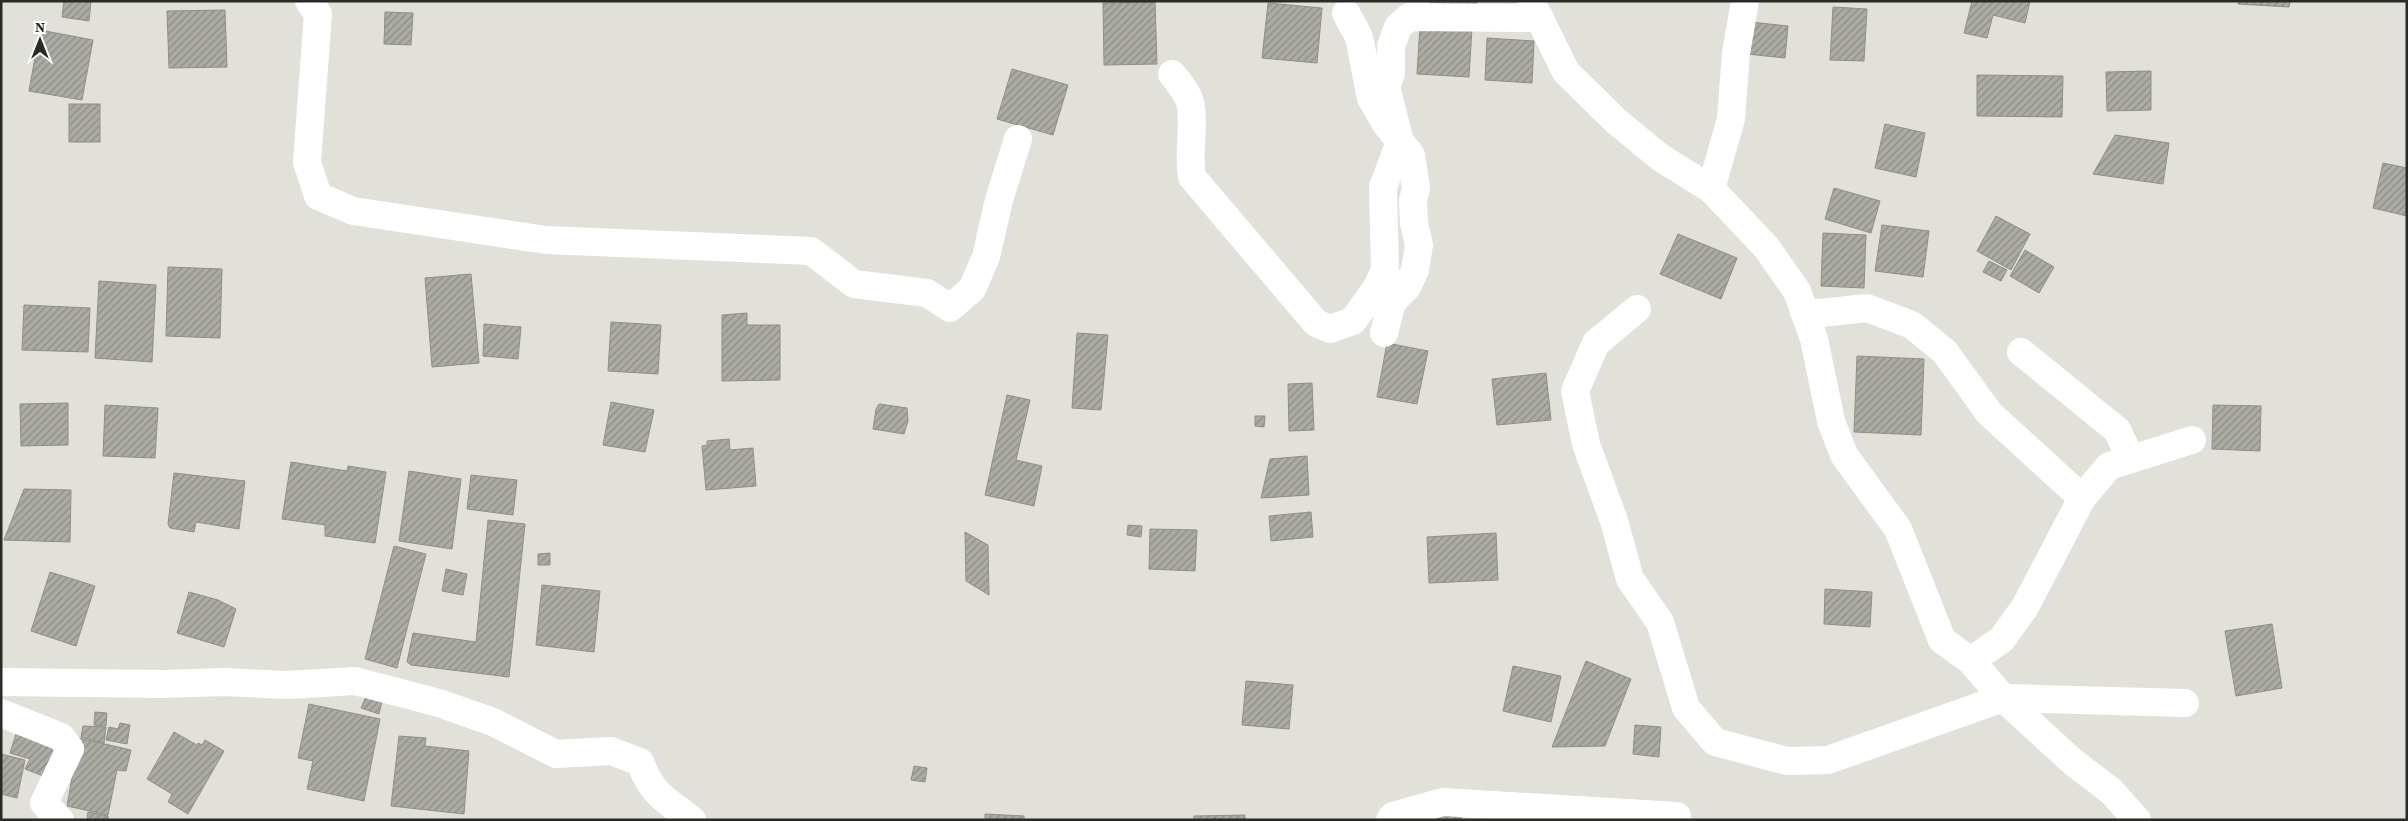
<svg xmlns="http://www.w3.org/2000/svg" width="2408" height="821" viewBox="0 0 2408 821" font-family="'Source Serif 4',serif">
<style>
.building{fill:url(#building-hatch);stroke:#8f8e87}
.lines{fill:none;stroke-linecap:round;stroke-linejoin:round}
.minor{stroke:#fff;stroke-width:28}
</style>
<defs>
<pattern id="building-hatch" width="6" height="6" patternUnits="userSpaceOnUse" patternTransform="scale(1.25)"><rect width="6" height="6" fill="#acaca4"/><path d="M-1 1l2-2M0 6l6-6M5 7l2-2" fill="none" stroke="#8c8c86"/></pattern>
</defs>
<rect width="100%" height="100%" fill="#e1e0d9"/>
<g class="building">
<path d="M64 1H91L89 21 62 17Z"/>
<path d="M1430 1H1477V10L1430 7Z"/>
<path d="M1972 1H2030L2025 23 1993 15 1987 38 1964 33Z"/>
<path d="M2239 1H2290L2289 7 2238 4Z"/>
<path d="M1155 2 1157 64 1104 65 1103 3Z"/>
<path d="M1268 3 1322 8 1317 63 1262 58Z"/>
<path d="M1833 7 1867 9 1864 61 1830 60Z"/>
<path d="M225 10 227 67 169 68 167 11Z"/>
<path d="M385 12 413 13 411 45 384 44Z"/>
<path d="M1751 22 1788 26 1785 58 1747 54Z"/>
<path d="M1420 25 1472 28 1469 77 1417 74Z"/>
<path d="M40 30 93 40 82 100 29 91Z"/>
<path d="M1487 38 1534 41 1532 83 1485 80Z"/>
<path d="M1012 69 1068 85 1053 135 997 119Z"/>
<path d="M2151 71V110L2107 111 2106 72Z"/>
<path d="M1977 75 2063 76 2062 117 1977 116Z"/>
<rect x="69" y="104" width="31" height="38"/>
<path d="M1885 124 1925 133 1916 177 1875 168Z"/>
<path d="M2115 135 2169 143 2163 184 2093 174Z"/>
<path d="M2383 163 2407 168V216L2373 208Z"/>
<path d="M1834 188 1880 201 1871 233 1825 219Z"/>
<path d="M1996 216 2030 234 2011 270 1977 251Z"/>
<path d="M1882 225 1929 231 1923 277 1875 271Z"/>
<path d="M1823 233 1866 235 1864 288 1821 286Z"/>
<path d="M1678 234 1737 258 1721 299 1660 274Z"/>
<path d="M2025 250 2054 267 2039 293 2010 276Z"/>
<path d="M1989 261 2007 270 2001 281 1983 272Z"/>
<path d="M168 267 222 269 220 338 166 336Z"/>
<path d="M471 274 479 363 432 367 425 278Z"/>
<path d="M99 281 156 285 152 362 95 358Z"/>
<path d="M24 305 90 308 88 352 22 350Z"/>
<path d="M747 313V325H780V380L722 381V315Z"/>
<path d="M611 322 661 325 658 374 608 371Z"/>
<path d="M484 324 521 327 518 359 483 356Z"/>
<path d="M1077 333 1108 335 1101 410 1072 408Z"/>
<path d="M1387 343 1428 351 1417 404 1377 397Z"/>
<path d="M1857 356 1924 359 1921 435 1854 432Z"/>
<path d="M1546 373 1551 420 1497 425 1492 379Z"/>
<path d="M1312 383 1314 430 1289 431 1288 384Z"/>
<path d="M1007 395 1030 400 1016 460 1042 466 1034 506 985 495Z"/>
<path d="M611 402 654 410 645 452 603 445Z"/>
<path d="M68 403V445L21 446 20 404Z"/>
<path d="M879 404 907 408 908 421 904 434 873 429 876 409Z"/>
<path d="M105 405 158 408 155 458 103 456Z"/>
<path d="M2213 405 2261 406 2260 451 2212 449Z"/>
<path d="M1255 416H1265L1264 427 1255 426Z"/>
<path d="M729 439 730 450 753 448 756 486 706 490 702 446 707 445V441Z"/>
<path d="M1307 456 1309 495 1261 498 1270 459Z"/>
<path d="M291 462 347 471 348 466 386 472 375 543 325 536V525L282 519Z"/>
<path d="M409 471 461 479 452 549 399 541Z"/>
<path d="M174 473 245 481 239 529 196 522 194 532 170 528 168 524Z"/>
<path d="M471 475 517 480 513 515 467 509Z"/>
<path d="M24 489 71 490 70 542 4 540Z"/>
<path d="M1311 512 1313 537 1271 541 1269 516Z"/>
<path d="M488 520 525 524 509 677 411 665 407 662 413 633 476 642Z"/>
<path d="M1128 525 1142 526 1141 537 1127 535Z"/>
<path d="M1150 529 1197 530 1195 571 1149 569Z"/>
<path d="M965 532 988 545 989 595 966 581Z"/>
<path d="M1496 533 1498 580 1429 583 1427 537Z"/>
<path d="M394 546 426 554 397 668 365 659Z"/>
<path d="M550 553V565H538V554Z"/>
<path d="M446 569 467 574 463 595 442 591Z"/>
<path d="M50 572 95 586 76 646 31 631Z"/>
<path d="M542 585 600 591 594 652 536 645Z"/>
<path d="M1825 589 1872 592 1870 627 1824 624Z"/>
<path d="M189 592 218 600 236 609 224 647 177 633Z"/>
<path d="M2272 624 2282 688 2236 696 2225 631Z"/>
<path d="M1586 661 1631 679 1605 746 1552 747Z"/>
<path d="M1513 666 1561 676 1551 722 1503 711Z"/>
<path d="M1246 681 1293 685 1289 729 1242 725Z"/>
<path d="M368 692 383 697 379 714 361 708Z"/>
<path d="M309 704 380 719 364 801 307 789 313 761 298 758Z"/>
<path d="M95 712 107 713 106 726 94 725Z"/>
<path d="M120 723 130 725 127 744 106 740 109 727 118 729Z"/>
<path d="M1635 725 1661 727 1659 757 1633 754Z"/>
<path d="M83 726 106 727 104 743 81 737Z"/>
<path d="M17 731 61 745 46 777 25 769 30 759 10 753Z"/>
<path d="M174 732 197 745 198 743 202 745 205 740 224 751 188 814 168 802 172 794 147 779Z"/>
<path d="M399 736 426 738 425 746 469 751 464 814 391 806Z"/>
<path d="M79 738 131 750 126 771 117 770 108 815 67 806Z"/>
<path d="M1 754 25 760 17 798 1 794Z"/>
<path d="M914 766 927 768 925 782 911 780Z"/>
<path d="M88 812 108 816V820H87Z"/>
<path d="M985 814 1024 816V820H985Z"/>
<path d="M1245 815V820H1194V816Z"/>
<rect x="1417" y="816" width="44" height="4"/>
</g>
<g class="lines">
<g class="minor">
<path d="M309 1 318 14 307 162 318 196 353 211 546 240 811 251 854 284 927 293 950 308 972 289 986 257 999 200 1018 139"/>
<path d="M1531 1 1566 72 1616 121 1661 158 1711 189 1766 247 1797 291 1814 339 1831 421 1844 455 1898 529 1942 640 1971 661 2003 698 2073 762 2111 791 2137 820"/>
<path d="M1346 13 1359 37 1371 98 1386 124 1411 155 1416 188 1413 201 1414 223 1419 245 1415 270 1407 287 1392 302 1384 333"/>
<path d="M1172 74C1179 83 1190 95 1191 107 1194 130 1188 153 1192 177L1316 323 1330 329 1353 321 1377 287 1385 270 1383 187 1400 142 1386 87 1391 73V46L1398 27 1409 17 1540 18"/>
<path d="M1711 189 1731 119 1736 53 1745 1"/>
<path d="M1637 309 1596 343 1575 391 1586 444 1614 521 1630 579 1660 622 1686 708 1715 742 1787 761 1828 760 2003 698 2185 703"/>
<path d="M1804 312 1821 313 1867 308 1912 325 1945 352 1989 413 2082 498"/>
<path d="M2021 352 2117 430 2131 459"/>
<path d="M1971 661 2002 639 2025 607 2082 498 2109 466 2192 440"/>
<path d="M1 682 163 684 225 682 287 685 355 681 439 703 493 722 556 754 611 751 640 762C653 796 665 799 692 820"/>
<path d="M1 713 61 737 70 749 44 803 60 820"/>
<path d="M1390 820 1393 816 1443 802 1677 816"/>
</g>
</g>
<rect width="2408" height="821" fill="none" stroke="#2a2a27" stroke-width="5"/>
<g transform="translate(40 40)" stroke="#fffffe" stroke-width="4" paint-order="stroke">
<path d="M0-4L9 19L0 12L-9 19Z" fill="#2a2a27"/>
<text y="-8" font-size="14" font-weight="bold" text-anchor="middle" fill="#2a2a27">N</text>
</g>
</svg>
